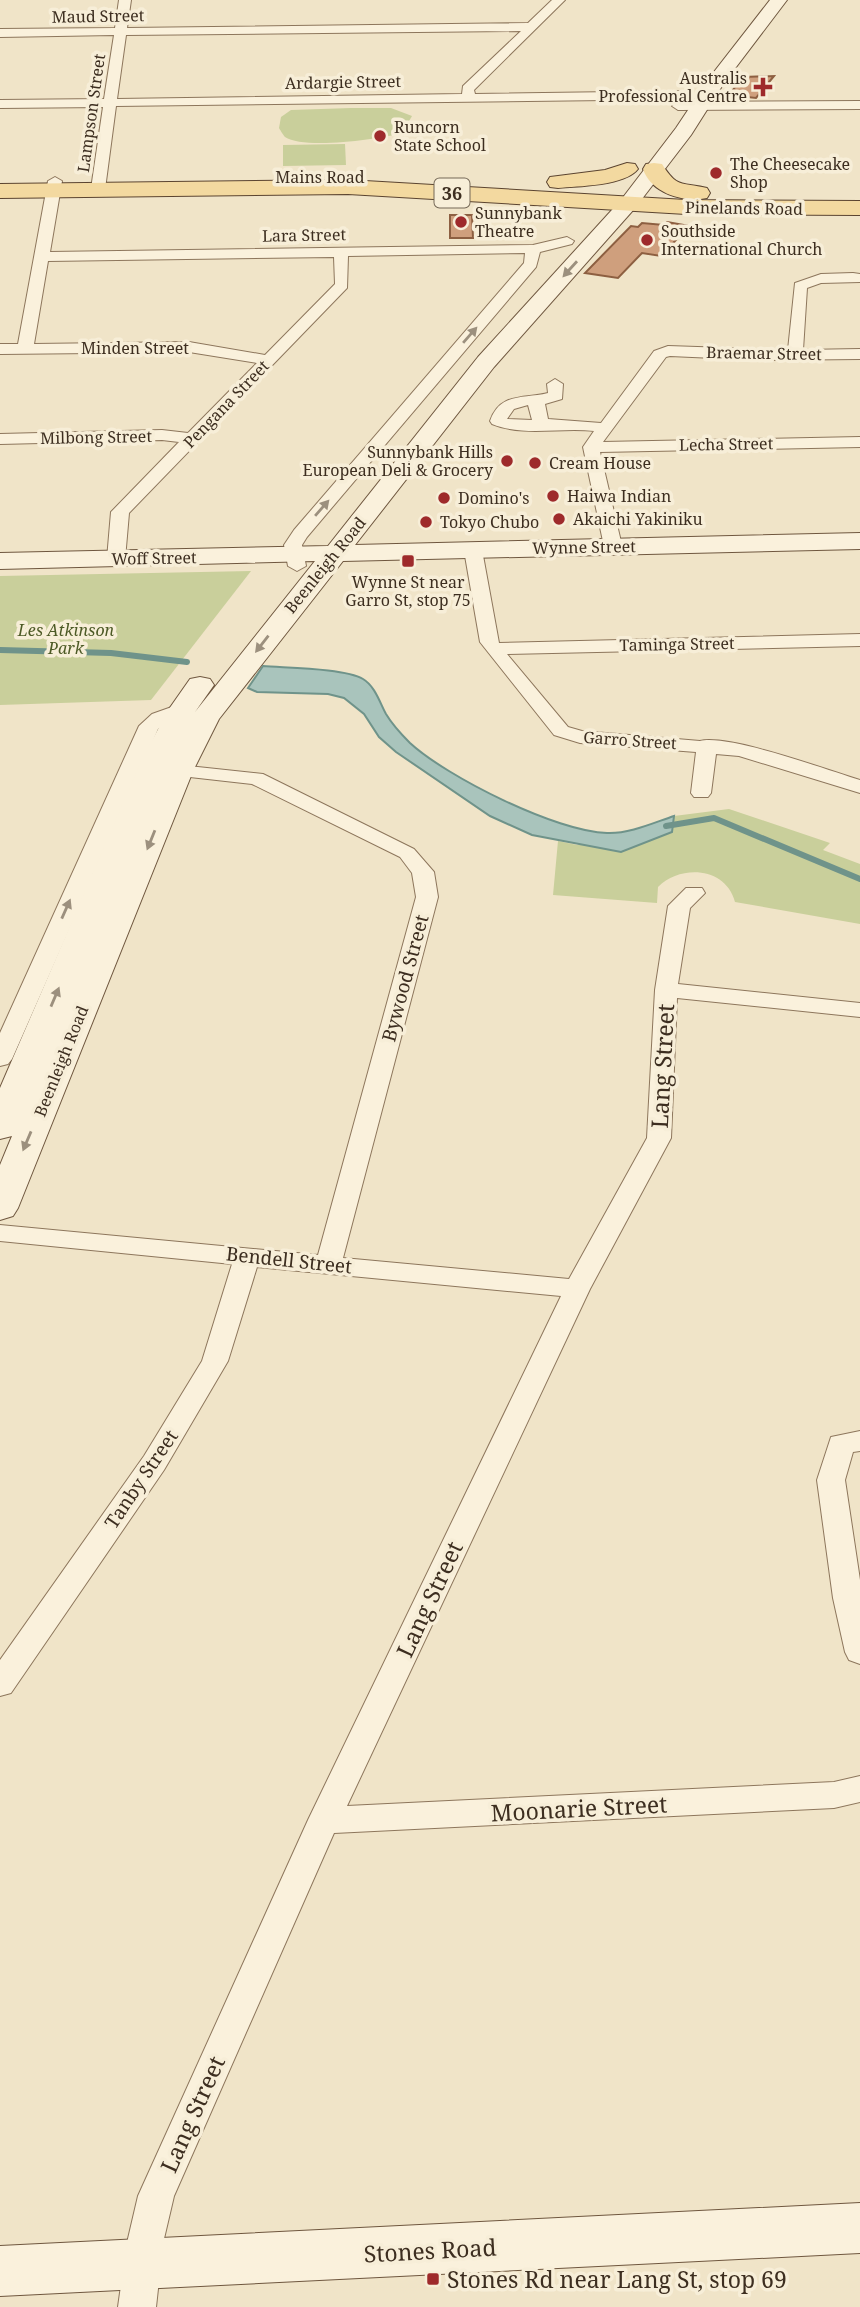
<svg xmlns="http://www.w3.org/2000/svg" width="860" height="2307" viewBox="0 0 860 2307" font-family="'Noto Serif',serif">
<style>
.green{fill:#c9cf9b}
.water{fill:#a9c4bc;stroke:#6f938a;stroke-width:2}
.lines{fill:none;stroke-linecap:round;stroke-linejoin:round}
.stream{stroke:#6f938a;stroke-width:6}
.building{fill:#cf9f7d;stroke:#8d5f41;stroke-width:2}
.street-casing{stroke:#8d765c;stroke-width:2}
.secondary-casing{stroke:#6f573f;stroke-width:2}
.primary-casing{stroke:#5b4430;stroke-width:2}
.street{fill:#faf1dc;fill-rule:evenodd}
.secondary{fill:#faf1dc;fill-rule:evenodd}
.primary{fill:#f3d9a0;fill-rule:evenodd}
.oneway{fill:#9c907e}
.poi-dot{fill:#9e2a2b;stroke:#f7eed8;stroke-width:2.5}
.labels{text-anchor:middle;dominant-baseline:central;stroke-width:7;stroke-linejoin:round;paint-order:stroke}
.far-street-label{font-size:16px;fill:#3d2e20;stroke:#f7eed8}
.far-poi-label{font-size:16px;fill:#3d2e20;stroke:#f7eed8;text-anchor:start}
.far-park-label{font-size:16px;font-style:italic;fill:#4d5a26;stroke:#f7eed8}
.shield{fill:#f7eed8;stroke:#756857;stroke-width:2}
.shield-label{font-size:18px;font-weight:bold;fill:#3d2e20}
.street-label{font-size:19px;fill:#3d2e20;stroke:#f7eed8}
.near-street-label{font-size:23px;fill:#3d2e20;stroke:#f7eed8}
.near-poi-label{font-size:23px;fill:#3d2e20;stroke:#f7eed8;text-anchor:start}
</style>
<rect width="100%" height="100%" fill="#f0e4c8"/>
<g class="green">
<path d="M351 108H391L412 116 402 133C380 139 304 150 285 137 284 136 280 130 279 128L281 117 291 110Z"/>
<path d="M345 144 346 165 283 166V145Z"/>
<path d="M251 571 151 700 0 705V576Z"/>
<path d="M729 809 830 843 823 850 860 864V924L735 902C726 867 681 864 658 887L657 903 553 895 558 841 577 845 672 832 674 816Z"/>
</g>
<path class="water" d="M263 666C286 668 345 668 363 679 375 686 380 703 386 714 392 724 402 735 410 743 447 777 557 832 607 833 629 834 653 823 674 816L672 832 621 852 532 835 490 816 396 752 379 737 364 714 344 698 328 694 257 692 248 688Z"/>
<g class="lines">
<g class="stream">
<path d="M0 650 111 653 187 662"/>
<path d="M666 826 714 818 860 879"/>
</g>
</g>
<g class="building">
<path d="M774 76 756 98 729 95 743 77Z"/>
<path d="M450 215H472L473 238H450Z"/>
<path d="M667 222 689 226 661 256 642 253 618 278 585 273 631 226 638 227 642 223 664 225Z"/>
</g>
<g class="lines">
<defs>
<g id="street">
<path d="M119 0H131L127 28 528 23 552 0H565L474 90 475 94 687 91 693 95 687 99 116 106 105 189 98 193 91 189 103 107 0 108V100L104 99 114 35 0 37V29L115 28ZM521 31 463 86 462 94 117 99 126 35Z"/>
<path d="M860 101V109L678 110 672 106 678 102Z"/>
<path d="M55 177 62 181 50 252 533 245 567 237 574 241 572 244 540 252 536 267 307 537 302 545 306 566 297 571 288 566 284 545 294 530 524 263 525 253 348 256 347 288 129 513 125 559 116 564 107 559 111 512 179 442 162 440 0 444V434L162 430 188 433 257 363 189 352 0 354V344H18L48 181ZM334 257 335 284 265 355 189 342 34 344 48 261Z"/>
<path d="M853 273 860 274V282L821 283 807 288 803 350 860 349V359L759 360 670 356 666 357 603 442 860 437V447L600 452 622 546 619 550H607L604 546 583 447 594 431C561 427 524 437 492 424L490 421C500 392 524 399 548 393L547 384 555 379 563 384 562 399 545 404 548 419 601 423 654 351 668 346 788 350 795 283 821 274ZM528 405 532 420 507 419 514 409Z"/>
<path d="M473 545 482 550 499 643 860 634V646L507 654 568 727 582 731 700 741C729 734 827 770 860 780V793L739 756 716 754 711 793 708 797H694L691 793 696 752 580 743 554 735 480 642 464 550Z"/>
<path d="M183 703 193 709C185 719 168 720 158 729L12 1059 8 1064 0 1066V1033L139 726 152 714Z"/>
<path d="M179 765 263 774 414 849 434 872 438 897 343 1258 569 1279 647 1138 655 990 668 906 686 888H702L705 893 690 908 678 984 860 1003V1017L677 998 671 1138 590 1289 347 1806 834 1782 860 1776V1802L834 1808 334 1833 174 2196 163 2243 156 2307H118L127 2243 138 2196 308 1820 561 1296 257 1267 228 1361 164 1470 11 1693 0 1696V1660L144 1456 202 1361 232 1264 0 1241V1225L318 1255 416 897 412 873 400 857 252 784 172 775 169 771 172 767Z"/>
<path d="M860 1431V1451L853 1452 845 1480 860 1580V1664L849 1660 845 1652 833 1598 817 1480 831 1437Z"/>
</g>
<g id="secondary">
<path d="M770 0H787L724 83 691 135 635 208 494 367 355 545 860 533V549L343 561 219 719 193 771 18 1208 13 1216 0 1220V1165L12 1136 0 1139V1088L143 757 169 709 190 679 200 677 210 679 214 685 195 712 315 561 0 569V553L328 546 478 357 621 200 676 128 710 77Z"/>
<path d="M860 2203V2253L0 2296V2246Z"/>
</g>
<g id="primary">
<path d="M627 163 635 164 638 169C625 186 578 186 558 188L550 187 547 182 550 177 558 176 605 170Z"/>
<path d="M654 163 662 164C677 188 680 182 707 188L710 193 707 198C683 203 651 193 643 169L646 164Z"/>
<path d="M348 180 686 200 860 201V215L686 214 348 194 0 198V184Z"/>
</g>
</defs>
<use href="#street" class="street-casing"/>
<use href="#secondary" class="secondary-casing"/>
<use href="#primary" class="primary-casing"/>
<use href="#street" class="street"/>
<use href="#secondary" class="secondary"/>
<use href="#primary" class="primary"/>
</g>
<defs><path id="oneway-solid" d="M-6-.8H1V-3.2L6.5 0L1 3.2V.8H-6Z" transform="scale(1.75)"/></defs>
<g class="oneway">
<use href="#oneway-solid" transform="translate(570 269) rotate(132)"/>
<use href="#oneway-solid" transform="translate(470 335) rotate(-49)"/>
<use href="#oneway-solid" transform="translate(322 508) rotate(-49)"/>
<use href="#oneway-solid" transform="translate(262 644) rotate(128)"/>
<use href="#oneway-solid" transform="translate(151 840) rotate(112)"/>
<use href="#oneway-solid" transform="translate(66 909) rotate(-66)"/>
<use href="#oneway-solid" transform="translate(55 997) rotate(-67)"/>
<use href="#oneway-solid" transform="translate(27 1141) rotate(113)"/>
</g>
<g class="poi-dot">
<path d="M759.5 76.5h7v7h7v7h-7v7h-7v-7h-7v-7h7z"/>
<circle cx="380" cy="136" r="7"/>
<circle cx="716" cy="173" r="7"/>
<circle cx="461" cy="222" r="7"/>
<circle cx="647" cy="240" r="7"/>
<circle cx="507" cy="461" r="7"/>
<circle cx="535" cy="463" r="7"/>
<circle cx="553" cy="496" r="7"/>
<circle cx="444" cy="498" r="7"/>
<circle cx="559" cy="519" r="7"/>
<circle cx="426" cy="522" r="7"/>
<rect x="401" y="554" width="14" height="14" rx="3.5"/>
<rect x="426" y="2272" width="14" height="14" rx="3.5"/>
</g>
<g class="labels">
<g class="far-street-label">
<text transform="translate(98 16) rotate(-1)">Maud Street</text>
<text transform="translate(343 82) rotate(-1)">Ardargie Street</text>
<text transform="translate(91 113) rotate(-82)">Lampson Street</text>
<text x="320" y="177">Mains Road</text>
<text transform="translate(744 208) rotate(1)">Pinelands Road</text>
<text transform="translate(304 235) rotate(-1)">Lara Street</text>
<text x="135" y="348">Minden Street</text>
<text transform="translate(764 353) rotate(1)">Braemar Street</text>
<text transform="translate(226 404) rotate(-46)">Pengana Street</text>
<text transform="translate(96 437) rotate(-1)">Milbong Street</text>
<text transform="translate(726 444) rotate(-1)">Lecha Street</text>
<text transform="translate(584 547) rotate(-1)">Wynne Street</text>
<text transform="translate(154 558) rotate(-1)">Woff Street</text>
<text transform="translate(325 565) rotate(-51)">Beenleigh Road</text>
<text transform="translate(677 644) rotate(-1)">Taminga Street</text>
<text transform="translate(630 740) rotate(4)">Garro Street</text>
<text transform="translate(61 1061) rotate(-68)">Beenleigh Road</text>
</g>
<g class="far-poi-label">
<text x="747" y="78" text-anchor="end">Australis<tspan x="747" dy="18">Professional Centre</tspan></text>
<text x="394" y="127">Runcorn<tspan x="394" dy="18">State School</tspan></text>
<text x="730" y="164">The Cheesecake<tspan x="730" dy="18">Shop</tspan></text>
<text x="475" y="213">Sunnybank<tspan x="475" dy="18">Theatre</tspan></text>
<text x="661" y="231">Southside<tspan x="661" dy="18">International Church</tspan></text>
<text x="493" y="452" text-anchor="end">Sunnybank Hills<tspan x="493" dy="18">European Deli &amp; Grocery</tspan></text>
<text x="549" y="463">Cream House</text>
<text x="567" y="496">Haiwa Indian</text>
<text x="458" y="498">Domino's</text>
<text x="573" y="519">Akaichi Yakiniku</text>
<text x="440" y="522">Tokyo Chubo</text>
<text x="408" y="582" text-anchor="middle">Wynne St near<tspan x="408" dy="18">Garro St, stop 75</tspan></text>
</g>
<g class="far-park-label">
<text x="66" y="630">Les Atkinson<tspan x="66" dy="18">Park</tspan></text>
</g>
<rect class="shield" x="434.5" y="178.5" width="35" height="29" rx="5"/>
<g class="shield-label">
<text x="452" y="193">36</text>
</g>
<g class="street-label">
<text transform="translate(405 978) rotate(-75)">Bywood Street</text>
<text transform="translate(289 1260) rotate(6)">Bendell Street</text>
<text transform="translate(141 1479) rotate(-56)">Tanby Street</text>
</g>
<g class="near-street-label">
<text transform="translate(662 1066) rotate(-87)">Lang Street</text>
<text transform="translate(429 1599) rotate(-65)">Lang Street</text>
<text transform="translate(579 1808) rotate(-3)">Moonarie Street</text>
<text transform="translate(192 2114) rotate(-66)">Lang Street</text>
<text transform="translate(430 2250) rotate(-3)">Stones Road</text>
</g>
<g class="near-poi-label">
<text x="447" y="2279">Stones Rd near Lang St, stop 69</text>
</g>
</g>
</svg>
